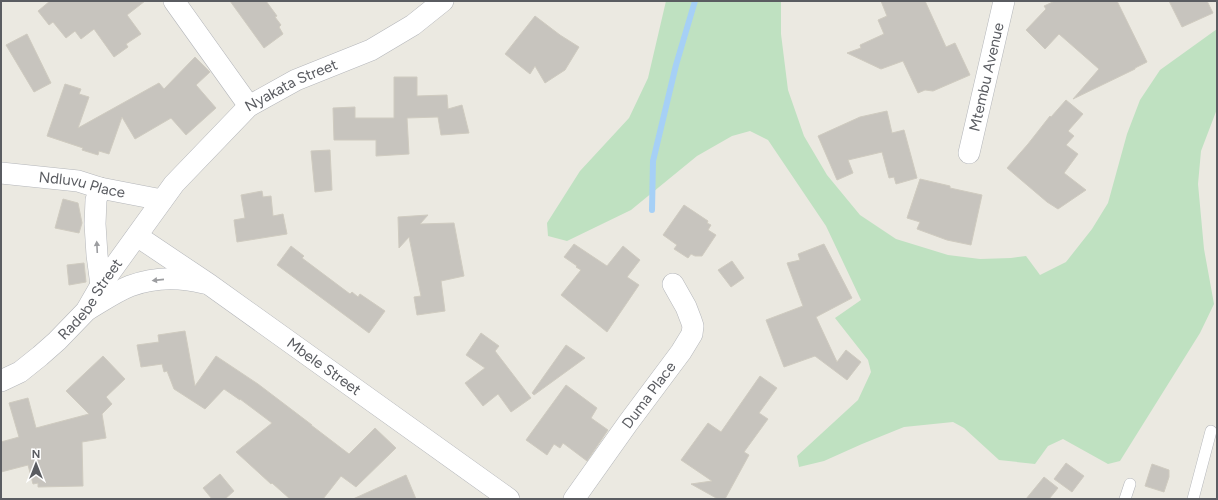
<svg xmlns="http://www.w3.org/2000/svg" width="1218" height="500" viewBox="0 0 1218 500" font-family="Figtree,sans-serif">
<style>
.green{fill:#bfe1c1}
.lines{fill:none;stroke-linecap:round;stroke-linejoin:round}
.stream{stroke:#a6d0f6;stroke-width:6}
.building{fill:#c7c4be;stroke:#cfcbc0}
.lane-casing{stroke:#b4b6ba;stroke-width:12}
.street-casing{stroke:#b4b6ba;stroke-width:22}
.lane{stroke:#fff;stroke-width:11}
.street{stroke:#fff;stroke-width:21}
.oneway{fill:#9c9da0}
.labels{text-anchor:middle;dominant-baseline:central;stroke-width:3;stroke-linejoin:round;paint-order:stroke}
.street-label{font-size:15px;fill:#5a5c61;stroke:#fff}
</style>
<rect width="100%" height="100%" fill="#ebe9e1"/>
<path class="green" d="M666 1H781V34L788 90 804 136 827 175 860 215 896 239 948 255 980 259 1011 258 1026 256 1040 275 1066 262 1092 229 1108 203 1127 134 1140 100 1160 70 1217 29V109L1201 151 1198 184 1204 249 1214 304 1200 333 1120 461 1108 464 1063 439 1048 446 1035 464 999 460 964 428 953 422 904 427 862 444 824 461 799 467 797 456 858 400 871 372 868 360 835 318 861 300 826 226 768 140 750 131 732 136 697 156 631 210 567 241 548 236 547 223 580 171 629 118 648 78Z"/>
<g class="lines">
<path class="stream" d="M652 210 653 161 676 65 695 1"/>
</g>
<g class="building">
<path d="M50 1H145L127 15 141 34 126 44 128 47 114 57 94 29 81 39 75 31 66 38 53 22 49 25 38 11Z"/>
<path d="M230 1H266L277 16 275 17 281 25 279 27 283 34 264 48Z"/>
<path d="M881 1H925L946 47 955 43 970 75 933 91 925 90 918 93 903 61 881 69 847 53 861 48 860 45 884 34 878 20 887 16Z"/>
<path d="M1055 1H1117L1147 62 1135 68V69L1073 99 1099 69 1059 34 1045 49 1026 30 1046 9 1044 6Z"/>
<path d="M1169 1H1207L1213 13 1182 27Z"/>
<path d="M535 16 560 35 579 47 565 70 545 83 535 66 530 74 505 54Z"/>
<path d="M27 34 51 83 34 92 6 45Z"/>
<path d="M195 57 210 72 196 85 216 108 186 135 171 118 135 139 122 117 109 154 99 151 98 155 82 150 83 148 47 136 65 84 81 89 79 94 89 97 78 128 159 83 164 89Z"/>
<path d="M394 77H417V96L447 95 448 109 462 105 469 133 441 135 438 117 407 118 409 154 376 156V140H334L333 108 355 107V118H394Z"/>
<path d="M1066 100 1083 114 1068 131 1074 136 1066 145 1078 154 1064 173 1086 190 1058 209 1047 202 1007 168 1028 144 1050 116 1051 117Z"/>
<path d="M887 111 892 133 904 130 917 178 896 184 894 177 889 178 882 152 848 160 853 173 837 180 818 136 860 117Z"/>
<path d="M330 150 332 190 315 192 311 151Z"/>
<path d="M920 179 950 186V188L982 195 971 245 947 240 917 229 920 222 907 218Z"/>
<path d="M262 191 263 197 271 196 273 216 283 214 287 234 237 242 234 220 245 218 241 195Z"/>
<path d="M63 199 78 203 82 223 79 233 55 228Z"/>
<path d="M684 205 708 221 707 223 711 225 708 230 716 235 702 256H695L691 254 688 258 674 249 677 245 663 235Z"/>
<path d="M428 215 420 224 454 223 464 276 441 281 445 311 417 315 414 297 421 296 409 237 399 248 398 217Z"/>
<path d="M574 244 607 266 623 246 640 260 627 277 639 285 607 332 561 295 581 270 576 267 577 266 564 257Z"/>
<path d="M824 244 852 298 816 317 837 362 846 350 861 362 847 380 815 356 784 367 766 320 803 306 787 263 800 260 798 254Z"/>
<path d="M291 246 304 256 302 258 350 294 352 292 358 297 360 294 385 311 369 333 277 265Z"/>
<path d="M732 261 744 278 731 287 718 270Z"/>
<path d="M84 263 86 282 69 285 67 265Z"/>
<path d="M185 331 195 386 216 356 258 384 312 425H311L349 454 375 428 396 448 356 487 341 476 323 499H290L272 483 271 484 236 452 272 423 240 399V400L224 389 205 409 174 389 167 371 164 372 162 364 141 367 137 345 159 342 158 335Z"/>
<path d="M481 333 499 346 495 351 531 398 511 412 498 394 483 406 465 383 485 368 466 355Z"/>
<path d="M566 345 585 358 534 395 532 393Z"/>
<path d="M103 356 125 379 106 397 112 404 102 414 106 438 82 442 83 486 38 487V483L33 484 28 465 1 472V442L19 437 9 403 28 398 36 428 89 414 66 391Z"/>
<path d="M760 376 777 388 759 413 768 419 744 452 749 455 725 499H718L691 484 712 481 681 460 708 423 721 432Z"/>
<path d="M566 385 597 408 591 418 608 430 587 461 563 443 560 448 554 444 547 455 526 440Z"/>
<path d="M1066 463 1084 476 1072 492 1054 479Z"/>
<path d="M1152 464 1169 470V477L1164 492 1145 486Z"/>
<path d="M220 474 234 491 225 499H212L203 488Z"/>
<path d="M406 475 416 499H353Z"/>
<path d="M1044 477 1058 488 1049 499H1026Z"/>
</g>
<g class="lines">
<defs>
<g id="lane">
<path d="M1125 499 1130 484"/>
<path d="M1193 499 1211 431"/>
</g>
<g id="street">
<path d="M174 1 249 106"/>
<path id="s1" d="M969 153 1004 1"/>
<path id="s2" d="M1 173 78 181 100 188 162 200"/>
<path d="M100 188 96 200 95 224 97 255 101 285"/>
<path id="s3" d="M137 236 210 285 509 499"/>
<path d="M87 310C101 302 115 292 130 286 154 277 180 277 204 283"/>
<path id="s4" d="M1 381 20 372 40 356 57 341 86 311 101 285 174 184 249 106 296 80 371 50 413 25 443 1"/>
<path id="s5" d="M574 499 628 423 681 352 692 334 693 326 691 320 686 307 673 284"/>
</g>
</defs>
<use href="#lane" class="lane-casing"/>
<use href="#street" class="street-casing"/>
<use href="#lane" class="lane"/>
<use href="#street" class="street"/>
</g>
<defs><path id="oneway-solid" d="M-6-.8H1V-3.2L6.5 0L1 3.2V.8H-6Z"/></defs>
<g class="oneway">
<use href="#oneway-solid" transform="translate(97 247) rotate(-93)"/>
<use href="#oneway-solid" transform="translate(158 280) rotate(174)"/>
</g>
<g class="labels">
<g class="street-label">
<text stroke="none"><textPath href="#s1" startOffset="78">Mtembu Avenue</textPath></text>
<text stroke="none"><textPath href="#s4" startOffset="421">Nyakata Street</textPath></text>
<text stroke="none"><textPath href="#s2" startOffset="82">Ndluvu Place</textPath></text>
<text stroke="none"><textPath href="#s4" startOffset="123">Radebe Street</textPath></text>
<text stroke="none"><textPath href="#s3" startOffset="228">Mbele Street</textPath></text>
<text stroke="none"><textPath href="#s5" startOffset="128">Duma Place</textPath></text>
</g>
</g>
<rect width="1218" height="500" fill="none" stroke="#5a5c61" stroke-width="4"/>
<g transform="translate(36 464)" stroke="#ffffff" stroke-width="3" paint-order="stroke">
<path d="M0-3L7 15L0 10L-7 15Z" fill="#5a5c61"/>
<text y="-6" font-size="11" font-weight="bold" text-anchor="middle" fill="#5a5c61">N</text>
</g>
</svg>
